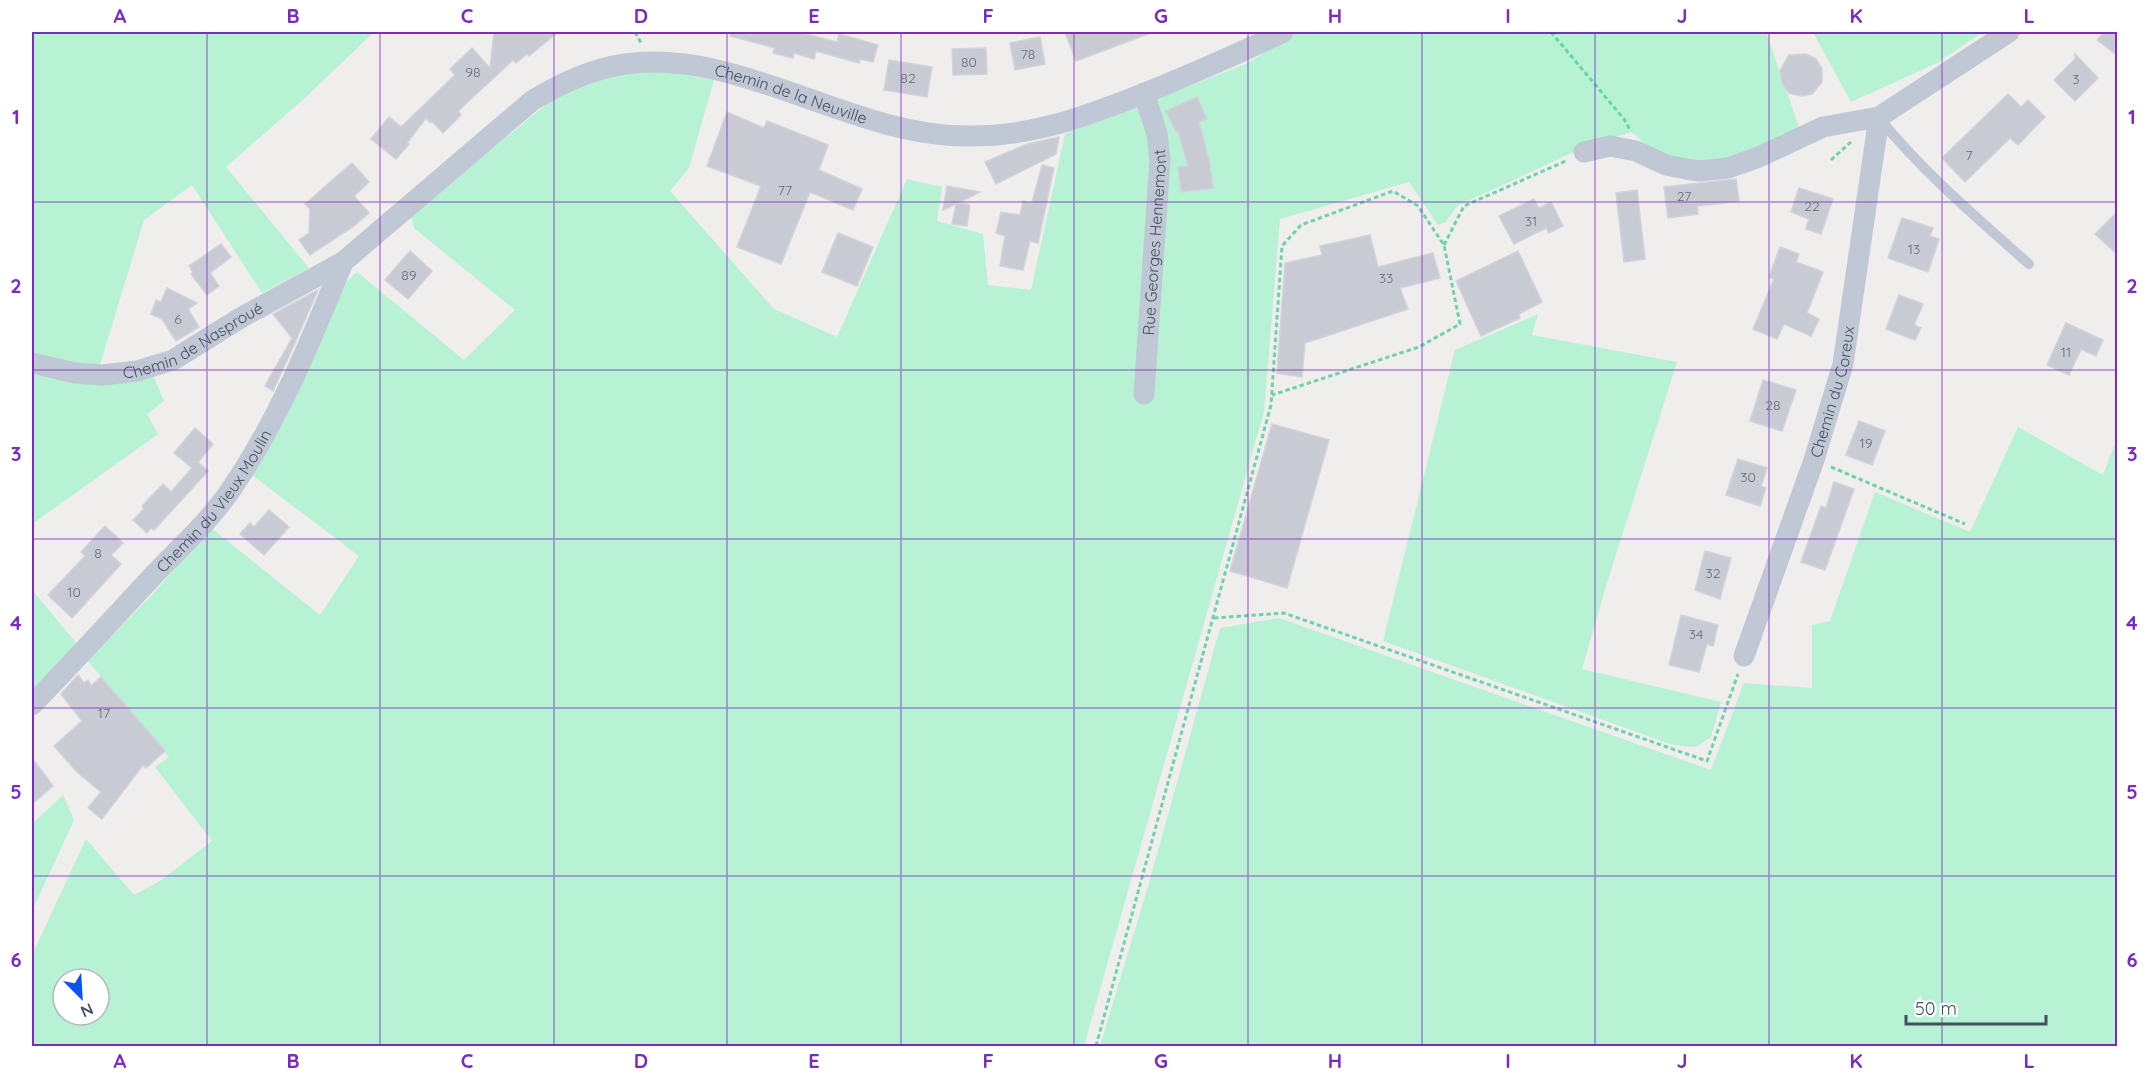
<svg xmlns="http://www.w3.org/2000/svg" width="2149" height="1078" viewBox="0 0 2149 1078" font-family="Quicksand,sans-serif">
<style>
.green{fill:#b7f2d4;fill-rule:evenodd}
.building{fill:#c9cbd4;stroke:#d1d2da;stroke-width:1.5}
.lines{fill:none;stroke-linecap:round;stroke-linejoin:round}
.path{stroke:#6cd3ac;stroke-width:3;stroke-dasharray:4.5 3;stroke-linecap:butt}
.lane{stroke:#bfc8d4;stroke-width:10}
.street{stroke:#bfc8d4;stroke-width:21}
.grid{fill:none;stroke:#7b2cbf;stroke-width:1.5;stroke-opacity:0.55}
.labels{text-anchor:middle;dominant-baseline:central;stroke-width:5;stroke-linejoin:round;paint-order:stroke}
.number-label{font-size:14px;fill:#656d7a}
.street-label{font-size:16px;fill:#444e5c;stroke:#fff}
.neatline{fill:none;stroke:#7b2cbf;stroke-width:2}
.grid-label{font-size:20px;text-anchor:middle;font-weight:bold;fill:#7b2cbf}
</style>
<rect width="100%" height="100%" fill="#f0eded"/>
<g class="green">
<path d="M32 32H374L306 97 226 167 309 268 262 293 192 185 144 220 99 368 61 363 32 352Z"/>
<path d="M1298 32H1766L1800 130C1763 146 1706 177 1665 158 1653 152 1642 140 1631 132L1587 146 1457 206 1446 222 1438 225 1409 182 1280 219 1264 412 1084 1046H32V955L86 839 134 895 160 881 212 841 155 767 169 757 87 660 152 595 210 527 320 615 359 556 248 472 285 420 343 285 357 272 464 360 515 310 414 228 411 216 554 98 609 72 659 70 714 80 689 168 670 191 774 309 837 337 907 179 942 187 937 221 983 234 988 285 1031 290 1065 134 1246 64ZM63 979H99V1015H63Z"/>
<path d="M1813 32H1983L1937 63 1851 102Z"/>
<path d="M1538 314 1532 335 1677 362 1607 583 1582 669 1721 702 1711 737 1696 747 1673 745 1383 641 1455 350Z"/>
<path d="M32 368 151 371 164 401 147 414 158 434 32 524Z"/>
<path d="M2018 427 2103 475 2117 439V1046H1100L1149 883 1220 628 1279 618 1711 770 1744 683 1812 688V625L1830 621 1875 492 1970 532Z"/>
<path d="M32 590 78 645 32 692Z"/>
<path d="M63 795 74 820 32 911V824Z"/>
</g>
<g class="building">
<path d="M494 32H558L529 56 527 54 516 63 513 60 458 111 461 115 443 133 432 121 430 123 426 118 407 143 409 144 396 159 371 139 389 117 401 127 455 75 450 69 472 48 490 68Z"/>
<path d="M730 32H798L837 42 839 34 878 45 873 62 860 59 859 63 816 51 814 59 794 53 793 58 773 53 775 48 730 36Z"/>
<path d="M1065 32H1150L1151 33 1076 61Z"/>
<path d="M2104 32H2118V56L2097 40Z"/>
<path d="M1040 37 1045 64 1015 70 1010 43Z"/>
<path d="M986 48 987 74 953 75 952 49Z"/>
<path d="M1806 54 1816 59 1822 69V82L1812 94 1801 96 1789 93 1782 83 1780 71 1789 55Z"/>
<path d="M2075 54 2098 78 2075 101 2054 80 2075 59Z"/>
<path d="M889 60 932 67 927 97 884 90Z"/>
<path d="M2008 94 2021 107 2028 100 2045 117 2018 145 2010 138 1965 182 1942 158Z"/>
<path d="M1197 97 1207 119 1199 122 1209 160 1213 188 1181 192 1178 167 1188 166 1178 131 1176 132 1166 111Z"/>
<path d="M727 112 764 128 767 121 828 145 819 170 862 189 853 210 810 192 781 264 737 247 761 186 707 166Z"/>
<path d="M1059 137 1056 154 996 184 985 162 1027 144Z"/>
<path d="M352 163 369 182 354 196 369 213 354 226 310 255 299 240 309 233 310 209 305 204Z"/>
<path d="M1042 165 1054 168 1038 243 1030 241 1023 270 1000 266 1005 236 996 233 1001 212 1020 215 1023 201 1032 203Z"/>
<path d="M1736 179 1739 201 1697 206 1698 214 1668 218 1664 187Z"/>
<path d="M947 186 980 192 958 203 970 205 967 226 952 224 956 204 943 210Z"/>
<path d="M1799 188 1833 199 1821 234 1806 229 1809 219 1791 212Z"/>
<path d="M1637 190 1645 259 1624 262 1616 193Z"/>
<path d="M1534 199 1539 208 1551 202 1563 226 1549 233 1546 228 1514 244 1499 216Z"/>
<path d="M2118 211V255L2095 234Z"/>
<path d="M1902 218 1933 228 1930 236 1939 239 1928 272 1888 258Z"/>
<path d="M838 233 873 247 857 286 822 272Z"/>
<path d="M1370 235 1378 267 1433 253 1440 278 1400 288 1408 309 1305 343 1302 377 1277 373 1285 263 1322 255 1320 246Z"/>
<path d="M221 244 231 257 210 273 219 286 207 295 191 274 193 272 189 266Z"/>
<path d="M1780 247 1799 254 1796 262 1823 272 1807 313 1819 319 1811 336 1784 324 1777 339 1753 329 1774 279 1769 277Z"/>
<path d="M410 251 432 271 408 299 385 280Z"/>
<path d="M1518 251 1542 302 1519 314 1520 318 1481 336 1456 281Z"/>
<path d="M167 288 197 303 188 309 199 327 176 341 162 319 151 314 156 300 161 302Z"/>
<path d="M318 290 294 345 273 391 265 386 292 338 273 314Z"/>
<path d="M1899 295 1923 304 1914 325 1921 328 1915 340 1886 329Z"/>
<path d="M2066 323 2103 340 2096 356 2081 349 2069 375 2047 365Z"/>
<path d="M1763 380 1796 390 1782 431 1750 421Z"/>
<path d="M1859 421 1885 431 1872 465 1846 455Z"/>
<path d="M1272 424 1329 440 1287 588 1230 571Z"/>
<path d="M195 428 213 444 198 462 208 471 154 530 151 528 147 533 133 520 144 509 142 506 163 484 171 492 192 468 174 453Z"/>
<path d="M1738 459 1767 468 1761 486 1766 488 1760 506 1726 495Z"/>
<path d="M1834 482 1854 489 1825 570 1801 562 1821 506 1826 508Z"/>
<path d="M269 510 289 527 264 555 240 534 250 523 254 527Z"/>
<path d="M105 526 123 543 111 555 121 564 72 618 48 595 85 556 81 552Z"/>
<path d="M1705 551 1731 558 1720 599 1695 590Z"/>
<path d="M1681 615 1718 625 1713 646 1707 644 1699 672 1669 665Z"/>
<path d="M78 675 84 683 88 680 91 686 101 677 165 751 146 768 143 765 102 819 88 808 101 792 77 772 54 746 82 721 61 694Z"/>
<path d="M32 758 53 786 32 804Z"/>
</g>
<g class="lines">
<g class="path">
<path d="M635 32 641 43"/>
<path d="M1551 32 1624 119 1630 130"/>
<path d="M1831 160 1851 142"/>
<path d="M1444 245 1464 206 1568 160"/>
<path d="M1831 467 1965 524"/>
<path d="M1214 618 1284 613 1707 761 1738 674"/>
<path d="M1096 1046 1271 405 1282 246 1301 225 1393 191 1418 206 1444 245 1460 324 1419 347 1272 395"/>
</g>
<path class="lane" d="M1879 118C1923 172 1977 218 2029 264"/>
<g class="street">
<path d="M1584 152 1610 146 1636 151 1666 165 1686 169 1700 171 1728 168 1759 157 1823 127 1879 117 2009 32"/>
<path id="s1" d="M32 363 75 373 102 375 137 371 173 360 242 317 343 262 533 100C562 83 591 69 625 64 740 48 850 136 967 136 1036 137 1092 114 1155 89 1198 71 1241 53 1283 32"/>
<path id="s2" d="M1144 394 1160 160 1157 134 1144 93"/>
<path id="s3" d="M1744 656 1814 460 1843 364 1879 117"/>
<path id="s4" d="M32 705C72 664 111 621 150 579 177 550 208 523 230 491 279 420 311 340 343 262"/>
</g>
</g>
<path class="grid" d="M207 32V1046M380 32V1046M554 32V1046M727 32V1046M901 32V1046M1074 32V1046M1248 32V1046M1422 32V1046M1595 32V1046M1769 32V1046M1942 32V1046M32 202H2118M32 370H2118M32 539H2118M32 708H2118M32 876H2118"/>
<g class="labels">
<g class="number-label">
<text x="1028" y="54">78</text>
<text x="969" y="62">80</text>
<text x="473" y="72">98</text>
<text x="908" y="78">82</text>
<text x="2076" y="79">3</text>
<text x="1969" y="155">7</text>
<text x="785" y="190">77</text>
<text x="1684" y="196">27</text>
<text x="1812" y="206">22</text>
<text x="1531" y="221">31</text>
<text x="1914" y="249">13</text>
<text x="409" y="275">89</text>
<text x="1386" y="278">33</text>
<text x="178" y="319">6</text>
<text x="2066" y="352">11</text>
<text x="1773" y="405">28</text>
<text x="1866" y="443">19</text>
<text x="1748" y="477">30</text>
<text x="98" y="553">8</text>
<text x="1713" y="573">32</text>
<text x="74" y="592">10</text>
<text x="1696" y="634">34</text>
<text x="104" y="713">17</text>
</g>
<g class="street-label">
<text stroke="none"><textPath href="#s1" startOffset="860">Chemin de la Neuville</textPath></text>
<text stroke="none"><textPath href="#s2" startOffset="152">Rue Georges Hennemont</textPath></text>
<text stroke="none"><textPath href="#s1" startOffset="170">Chemin de Nasproué</textPath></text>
<text stroke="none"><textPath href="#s3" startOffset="279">Chemin du Coreux</textPath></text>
<text stroke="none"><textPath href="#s4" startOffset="274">Chemin du Vieux Moulin</textPath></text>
</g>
</g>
<rect width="2149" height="1078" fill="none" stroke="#ffffff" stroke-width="66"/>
<g transform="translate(81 997) rotate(156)"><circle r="28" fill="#ffffff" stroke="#b4b8be" stroke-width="1.5"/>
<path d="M0-4.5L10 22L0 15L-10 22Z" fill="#0a54ed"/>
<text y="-9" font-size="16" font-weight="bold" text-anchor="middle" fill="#444e5c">N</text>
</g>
<path d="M1906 1015v9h140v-9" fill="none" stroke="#444e5c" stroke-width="3"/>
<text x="1915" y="1015" font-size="18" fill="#444e5c" stroke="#ffffff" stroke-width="4.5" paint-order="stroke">50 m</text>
<rect x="33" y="33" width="2083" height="1012" class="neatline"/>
<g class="grid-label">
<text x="120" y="23">A</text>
<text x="293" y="23">B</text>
<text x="467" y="23">C</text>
<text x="641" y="23">D</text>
<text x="814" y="23">E</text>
<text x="988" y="23">F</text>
<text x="1161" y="23">G</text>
<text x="1335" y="23">H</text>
<text x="1508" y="23">I</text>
<text x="1682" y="23">J</text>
<text x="1856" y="23">K</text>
<text x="2029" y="23">L</text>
<text x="16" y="124">1</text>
<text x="2132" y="124">1</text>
<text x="16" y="293">2</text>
<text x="2132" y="293">2</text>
<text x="16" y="461">3</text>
<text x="2132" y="461">3</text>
<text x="16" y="630">4</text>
<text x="2132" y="630">4</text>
<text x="16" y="799">5</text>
<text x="2132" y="799">5</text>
<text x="16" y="967">6</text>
<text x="2132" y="967">6</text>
<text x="120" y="1068">A</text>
<text x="293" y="1068">B</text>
<text x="467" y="1068">C</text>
<text x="641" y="1068">D</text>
<text x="814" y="1068">E</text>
<text x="988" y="1068">F</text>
<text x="1161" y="1068">G</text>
<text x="1335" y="1068">H</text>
<text x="1508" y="1068">I</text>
<text x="1682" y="1068">J</text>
<text x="1856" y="1068">K</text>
<text x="2029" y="1068">L</text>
</g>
</svg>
